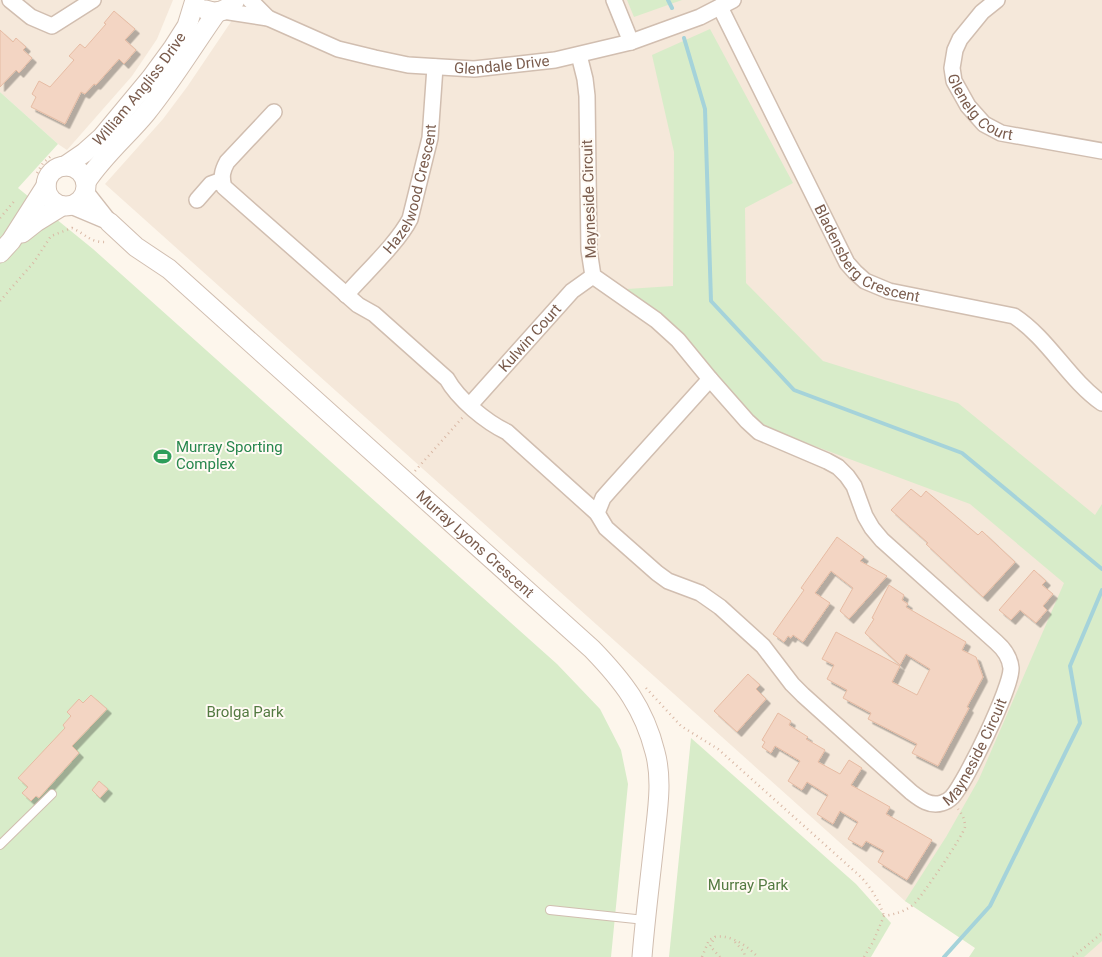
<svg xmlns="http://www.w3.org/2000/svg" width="1102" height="957" viewBox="0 0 1102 957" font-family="Roboto,sans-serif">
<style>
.residential{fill:#f5e8da}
.green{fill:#d8ecc9}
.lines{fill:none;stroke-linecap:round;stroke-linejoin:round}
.stream{stroke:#a5d3da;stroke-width:4}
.building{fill:#f3d5c3;stroke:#e6bba3;filter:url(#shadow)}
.service-casing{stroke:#d1beb0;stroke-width:10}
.minor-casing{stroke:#d1beb0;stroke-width:18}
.tertiary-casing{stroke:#d1beb0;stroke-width:21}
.path{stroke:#d9b8a5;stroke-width:2.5;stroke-dasharray:1 4;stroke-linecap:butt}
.service{stroke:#fff;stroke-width:8}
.minor{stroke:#fff;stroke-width:15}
.tertiary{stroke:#fff;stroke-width:19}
.labels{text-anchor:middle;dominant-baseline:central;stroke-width:4;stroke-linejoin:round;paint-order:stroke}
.street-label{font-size:15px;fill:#7a5c4d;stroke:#fffaf3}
.leisure-label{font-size:15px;fill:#27864d;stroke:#fffaf3;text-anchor:start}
.park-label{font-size:15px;fill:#537a41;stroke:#fffaf3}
</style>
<defs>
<filter id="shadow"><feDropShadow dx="4.5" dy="4.5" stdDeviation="0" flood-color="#0004"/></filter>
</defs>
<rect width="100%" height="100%" fill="#fdf6ec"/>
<g class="residential">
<path d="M0 0H173L157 39 132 76 67 150 58 144 0 92Z"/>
<path d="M245 0H1102V957H997L905 901 105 184 163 119 187 87 243 4Z"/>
</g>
<g class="green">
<path d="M627 0H682L634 17Z"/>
<path d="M710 29 793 183 745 208 746 283 823 361 958 403 1095 515 1102 504V941L1084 957H969L975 948 905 901 946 837 979 779 1064 583 970 504 769 429 735 400 679 329 627 289 673 286 674 152 652 55Z"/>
<path d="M0 92 58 144 18 188 93 249 557 664 600 709 621 750 628 784 611 957H0Z"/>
<path d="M691 738 856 884 891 923 871 957H669Z"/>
</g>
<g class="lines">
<g class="stream">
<path d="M668 0 672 8"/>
<path d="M684 38 705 109 711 301 794 390 962 453 1102 569"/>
<path d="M944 957 990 906 1080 723 1070 666 1102 590"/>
</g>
</g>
<g class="building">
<path d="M114 11 135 29 125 40 136 50 124 64 119 59 96 85 94 84 85 94 81 92 65 124 31 107 36 97 32 94 39 81 50 87 74 60 69 56 80 44 85 48 106 24 104 23Z"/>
<path d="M0 30 13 42 16 38 26 47 23 50 32 58 19 73 16 70 0 87Z"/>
<path d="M911 489 921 497 926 491 978 535 982 531 1015 562 983 597 926 544 928 543 891 510Z"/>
<path d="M837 537 864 557 860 561 887 576 849 619 840 611 853 588 831 571 815 593 830 603 803 642 793 635 791 638 788 636 784 642 773 634 804 590 801 588Z"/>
<path d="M1034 570 1046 581 1042 585 1053 594 1043 606 1047 610 1036 623 1020 610 1011 620 999 610Z"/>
<path d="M889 585 904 595 902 600 908 604 906 607 966 642 962 650 976 657 983 677 967 707 969 708 938 766 912 753 917 744 868 719 871 713 843 698 847 690 827 679 834 665 822 659 836 632 900 666 892 682 917 695 930 669 906 654 900 665 865 633 874 619 872 618Z"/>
<path d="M748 674 760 685 756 689 766 699 737 732 714 711Z"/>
<path d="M91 695 107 709 72 746 79 753 39 798 36 796 31 801 22 793 28 787 18 778 65 728 63 725 71 716 67 712 79 699 83 703Z"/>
<path d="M778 713 791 721 789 725 808 737 806 739 825 750 818 762 840 774 849 760 862 768 851 785 890 807 886 814 932 840 907 880 878 862 884 851 866 841 862 847 848 839 858 822 840 811 833 824 817 814 828 795 807 782 802 790 788 781 800 761 775 746 771 753 762 747 765 742 762 740Z"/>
<path d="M99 781 108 789 100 798 92 790Z"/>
</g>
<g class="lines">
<defs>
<g id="service">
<path d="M0 845 52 794"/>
<path d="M550 910 645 920"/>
</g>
<g id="minor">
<path d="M10 0 31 17 52 26 93 0"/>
<path d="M250 0 268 18"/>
<path d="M614 0 631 42"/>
<path id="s1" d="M997 0 982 12 960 39 955 50 952 68 954 81 968 106 984 124 1001 133 1102 151"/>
<path id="s2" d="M720 7 847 263 855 272 865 281 889 291 1014 316C1049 339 1068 379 1102 403"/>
<path id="s3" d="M223 11 268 18 338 49 375 58 408 65 474 69 555 60 631 42 700 17 733 0"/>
<path id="s4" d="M274 112 227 162C222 171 221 177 224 187L358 305 374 314 447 379C458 399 486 422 507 432L597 513 606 528 657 573 668 581 700 593 720 607 763 646 792 684 803 695 911 792C920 799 930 807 942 803 946 802 950 799 952 797 966 781 1012 687 1011 668 1010 657 1004 649 996 642L882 540 872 528 865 516 854 486 847 476 838 467 827 461 759 432 747 421 710 379 678 340 656 320 593 276 589 250 587 96 585 79 579 55"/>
<path d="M86 192 108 220"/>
<path d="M197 200 211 184 222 180"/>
<path d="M71 206 109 222"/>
<path id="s5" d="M346 295C365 273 397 244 410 219L430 138 435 67"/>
<path id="s6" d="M470 405 572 291 593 276"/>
<path d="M597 513 603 498 610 490 710 379"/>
</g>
<g id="tertiary">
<path d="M206 10C218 15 228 10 235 0"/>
<path id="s7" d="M65 166 84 153 102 137 151 78 173 48 187 26 195 0"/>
<circle cx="66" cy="186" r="20"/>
<path d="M86 182C103 156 127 136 146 113 172 81 193 46 217 12"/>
<path id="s8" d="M109 222 136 247 169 269 592 649C623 681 644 708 655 752 663 781 657 813 654 843 650 881 645 919 642 957"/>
<path d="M22 233 36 222 62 206"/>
<path d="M0 253 11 241 46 186"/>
</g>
</defs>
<use href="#service" class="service-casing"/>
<use href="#minor" class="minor-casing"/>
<use href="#tertiary" class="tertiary-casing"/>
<g class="path">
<path d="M37 173 43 163 51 156"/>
<path d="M0 218 16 199"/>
<path d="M0 301 34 262 51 236 72 228C88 235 89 243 108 242"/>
<path d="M415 471 463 417"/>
<path d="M646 688 681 726 718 749 861 877C872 889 879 901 884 916"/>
<path d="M735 942 744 952 745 957"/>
<path d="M702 957 709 940 714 938"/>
<path d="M720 957 710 946 715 937C731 934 747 946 758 957"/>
<path d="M864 957 873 942 884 916C895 914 904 912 913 905 921 898 963 836 965 827 965 819 962 814 958 809"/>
<path d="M1073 957 1102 933"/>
</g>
<use href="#service" class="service"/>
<use href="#minor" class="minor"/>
<use href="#tertiary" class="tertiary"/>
</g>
<defs>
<symbol id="stadium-bare" viewBox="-9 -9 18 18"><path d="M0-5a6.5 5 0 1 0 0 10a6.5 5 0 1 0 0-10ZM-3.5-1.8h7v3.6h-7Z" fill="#2e9e5b" stroke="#fffaf3" stroke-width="2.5" paint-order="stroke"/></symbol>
</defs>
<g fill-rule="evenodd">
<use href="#stadium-bare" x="150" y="444" width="25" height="25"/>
</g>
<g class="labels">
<g class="street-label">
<text stroke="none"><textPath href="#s3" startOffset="288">Glendale Drive</textPath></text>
<text stroke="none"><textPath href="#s7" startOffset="108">William Angliss Drive</textPath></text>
<text stroke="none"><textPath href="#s1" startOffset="136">Glenelg Court</textPath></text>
<text stroke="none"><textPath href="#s5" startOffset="128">Hazelwood Crescent</textPath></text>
<text transform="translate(589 199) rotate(-92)">Mayneside Circuit</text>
<text stroke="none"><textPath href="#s2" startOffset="295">Bladensberg Crescent</textPath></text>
<text stroke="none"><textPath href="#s6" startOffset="90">Kulwin Court</textPath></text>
<text stroke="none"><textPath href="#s8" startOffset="488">Murray Lyons Crescent</textPath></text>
<text stroke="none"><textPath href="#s4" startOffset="1112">Mayneside Circuit</textPath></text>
</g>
<g class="leisure-label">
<text x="176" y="447">Murray Sporting<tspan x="176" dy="17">Complex</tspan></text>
</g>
<g class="park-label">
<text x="245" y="712">Brolga Park</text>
<text x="748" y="885">Murray Park</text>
</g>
</g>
</svg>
